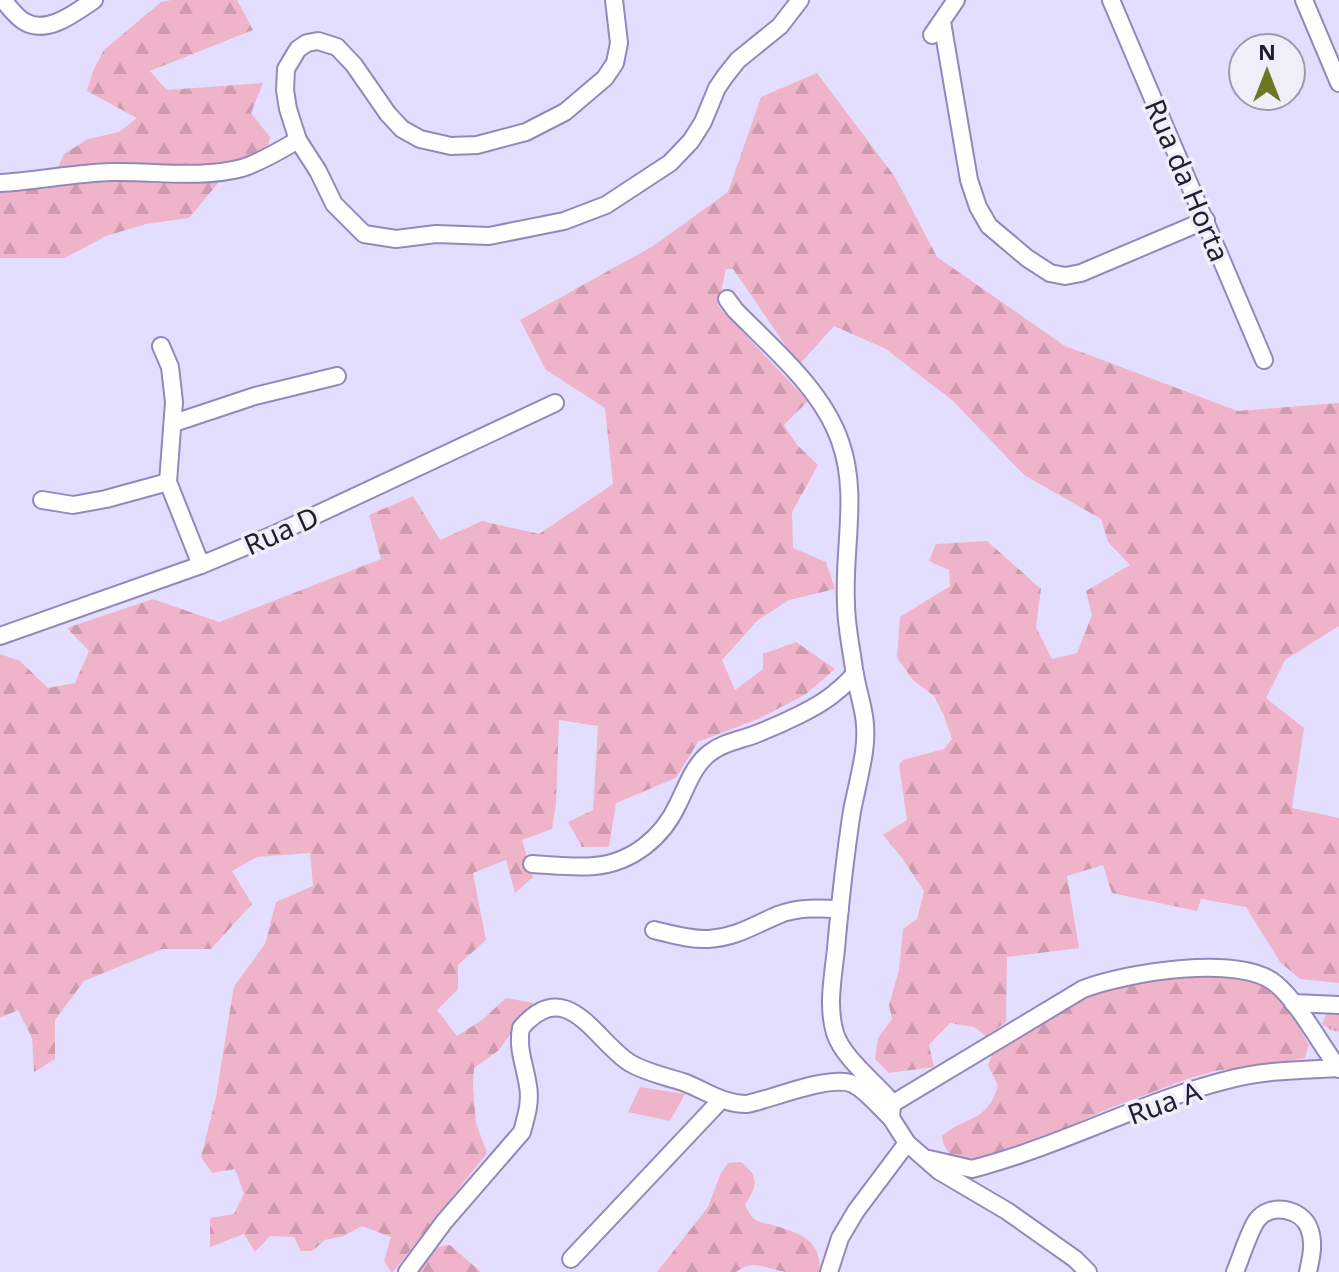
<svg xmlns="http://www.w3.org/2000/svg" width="1339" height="1272" viewBox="0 0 1339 1272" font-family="'Noto Sans',sans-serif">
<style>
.grass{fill:url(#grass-tufts)}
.forest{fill:url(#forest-firs)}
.park{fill:#efb4ca}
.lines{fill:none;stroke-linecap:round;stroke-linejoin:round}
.minor-casing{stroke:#9488ba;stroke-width:20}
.minor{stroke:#fff;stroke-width:16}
.labels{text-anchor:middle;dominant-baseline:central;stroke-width:7;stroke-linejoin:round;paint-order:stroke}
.street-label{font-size:28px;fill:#221d30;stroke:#f0eef9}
</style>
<defs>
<pattern id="grass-tufts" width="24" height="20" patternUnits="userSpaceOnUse" patternTransform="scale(2)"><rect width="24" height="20" fill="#efb4ca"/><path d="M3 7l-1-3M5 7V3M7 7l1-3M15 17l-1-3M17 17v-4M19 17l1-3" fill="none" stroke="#cd9aae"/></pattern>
<pattern id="forest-firs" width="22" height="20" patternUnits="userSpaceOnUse" patternTransform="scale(2)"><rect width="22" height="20" fill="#efb4ca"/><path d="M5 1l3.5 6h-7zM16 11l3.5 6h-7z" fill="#cd9aae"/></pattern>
</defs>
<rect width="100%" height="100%" fill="#e4defe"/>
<path class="grass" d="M1328 1010 1339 1012V1032L1331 1030 1322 1024Z"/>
<g class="forest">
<path d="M171 0H237L253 30 150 71 167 90 263 83 251 113 270 137 267 152 228 171 189 218 146 224 106 236 65 258H0V189H48L64 154 88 139 119 132 137 118 87 91 93 71 104 50 161 2Z"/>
<path d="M817 73 895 177 937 257 1065 346 1238 411 1339 403V626L1285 660 1266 698 1304 728 1292 808 1339 818V983L1300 979 1280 962 1246 907 1201 899 1197 911 1112 893 1103 865 1067 876 1079 948 1007 957 1006 1022 986 1036 974 1027 950 1023 929 1045 934 1067 889 1073 875 1059 878 1038 892 1019 889 1005 899 970 903 929 917 919 924 891 902 858 883 835 907 820 899 765 903 760 944 749 952 739 944 716 934 696 913 680 897 658 900 617 950 586 949 570 929 561 936 544 987 541 1041 589 1036 627 1052 659 1077 653 1092 615 1086 591 1130 565 1108 542 1101 519 1024 475 953 401 886 349 834 326 799 365 733 269H726L718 306 808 401 784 425 797 445 818 465 792 512 793 548 826 562 835 589 789 600 758 620 722 660 735 690 763 669V654L796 642 835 669 806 694 758 719 698 742 676 778 616 803 609 847H582L568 822 593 810 598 726 559 720 556 803 552 829 522 840 533 877 515 893 506 860 473 873 486 940 458 965V989L437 1010 457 1036 482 1020 506 998 533 1003 499 1050 474 1068 473 1085 476 1123 487 1153 393 1272H391L384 1261 391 1237 362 1226 344 1236 325 1240 312 1251H301L294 1237 270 1236 255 1252 244 1234 210 1247V1218L234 1214 244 1194 235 1169 212 1173 201 1157 216 1097 234 986 265 944 276 902 313 886 310 853 257 857 232 871 252 904 211 949H162L84 981 55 1020V1059L34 1072 32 1038 18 1010 0 1018V654L20 661 48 688 75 683 89 651 67 628 153 599 219 622 381 559 369 515 413 496 440 540 482 521 539 534 613 484 605 408 546 370 520 320 653 246 728 192 761 97Z"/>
<path d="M1174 975C1198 975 1246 970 1267 983 1285 995 1298 1027 1309 1045L1305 1058 1248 1068 1219 1070 1190 1078 1105 1110 1050 1135 995 1156 967 1162 950 1155 944 1145 942 1136C966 1115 986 1124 998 1086L988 1065 993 1053 1059 1007 1115 986Z"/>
<path d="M741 1162C760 1177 757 1186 745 1205 746 1206 750 1215 751 1216 755 1221 763 1223 769 1224 796 1232 823 1238 819 1272 808 1272 796 1272 786 1272 765 1269 755 1258 736 1272H657L708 1207 721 1173 728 1163Z"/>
<path d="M450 1245 481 1272H415C426 1253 428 1248 450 1245Z"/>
</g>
<path class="park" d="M640 1087 685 1094 670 1121 628 1112Z"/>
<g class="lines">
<defs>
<g id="minor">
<path d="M3 0C10 8 16 17 25 22 48 35 76 12 94 0"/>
<path d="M614 0 619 43 615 63 605 78 565 112 526 132 477 145 451 146 420 139 402 129 388 114 354 65 337 47 318 41 307 43 298 49 286 69 285 90 288 109 298 140 318 171 334 204 364 234 396 239 436 234 489 236 564 221 606 205 670 163 691 141 703 122 717 88 726 75 738 60 780 26 800 0"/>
<path d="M1111 0 1264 360"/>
<path d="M1304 0 1339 83"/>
<path d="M942 22 969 180 978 207 989 226 1027 258 1050 273 1065 276 1081 273 1206 220"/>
<path d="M932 35 956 0"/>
<path d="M0 183C37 181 74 173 112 172 154 171 201 179 242 168 261 162 281 150 298 140"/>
<path d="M727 299 735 310C772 348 822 389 840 441 859 493 843 549 846 603 846 625 851 647 854 669 859 701 869 716 864 752 861 772 856 791 852 811 845 857 840 903 836 949 833 977 827 1006 835 1033 842 1056 872 1080 888 1098L892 1104 891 1118 907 1143 939 1171 1007 1211 1075 1259 1088 1272"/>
<path d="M161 346 170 367 174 402 168 482 201 565"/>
<path d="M174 423 255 396 337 376"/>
<path d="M42 500 73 505 106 499 168 482"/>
<path d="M0 636 201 565 273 535 555 403"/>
<path d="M532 864C552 865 574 868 594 866 632 863 663 837 678 804 687 786 694 764 711 752 724 742 741 740 756 734 779 725 820 707 837 691 844 686 849 680 855 674"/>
<path d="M654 930C671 934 690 940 709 939 737 937 754 925 778 915 798 907 819 908 840 909"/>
<path d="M1293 1003 1339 1005"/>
<path d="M892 1104 1083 989C1125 973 1240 953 1276 984 1299 1003 1320 1044 1339 1069"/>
<path d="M929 1159 972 1169 983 1166C1066 1143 1144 1101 1227 1080 1263 1070 1301 1070 1338 1068"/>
<path d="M571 1259 721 1100"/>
<path d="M407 1272 444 1222 522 1132C526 1117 531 1102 528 1086 525 1065 517 1049 521 1028 567 974 595 1041 630 1063 647 1073 665 1076 683 1082 705 1090 722 1104 747 1104 772 1099 831 1074 853 1084 867 1091 880 1108 891 1118"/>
<path d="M829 1272 840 1238 856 1211 907 1143"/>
<path d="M1235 1272C1240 1260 1250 1229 1257 1220 1271 1202 1302 1209 1309 1228 1315 1243 1311 1258 1308 1272"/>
</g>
</defs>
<use href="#minor" class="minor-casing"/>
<use href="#minor" class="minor"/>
</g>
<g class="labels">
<g class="street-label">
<text transform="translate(1188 180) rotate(67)">Rua da Horta</text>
<text transform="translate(281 530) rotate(-24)">Rua D</text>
<text transform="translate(1164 1102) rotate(-20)">Rua A</text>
</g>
</g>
<g transform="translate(1267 72)"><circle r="38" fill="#f0eef9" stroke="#9e9aa9" stroke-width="2"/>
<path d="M0-6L14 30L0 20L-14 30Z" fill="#6e7721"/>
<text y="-12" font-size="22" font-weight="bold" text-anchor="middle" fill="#221d30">N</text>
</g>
</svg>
